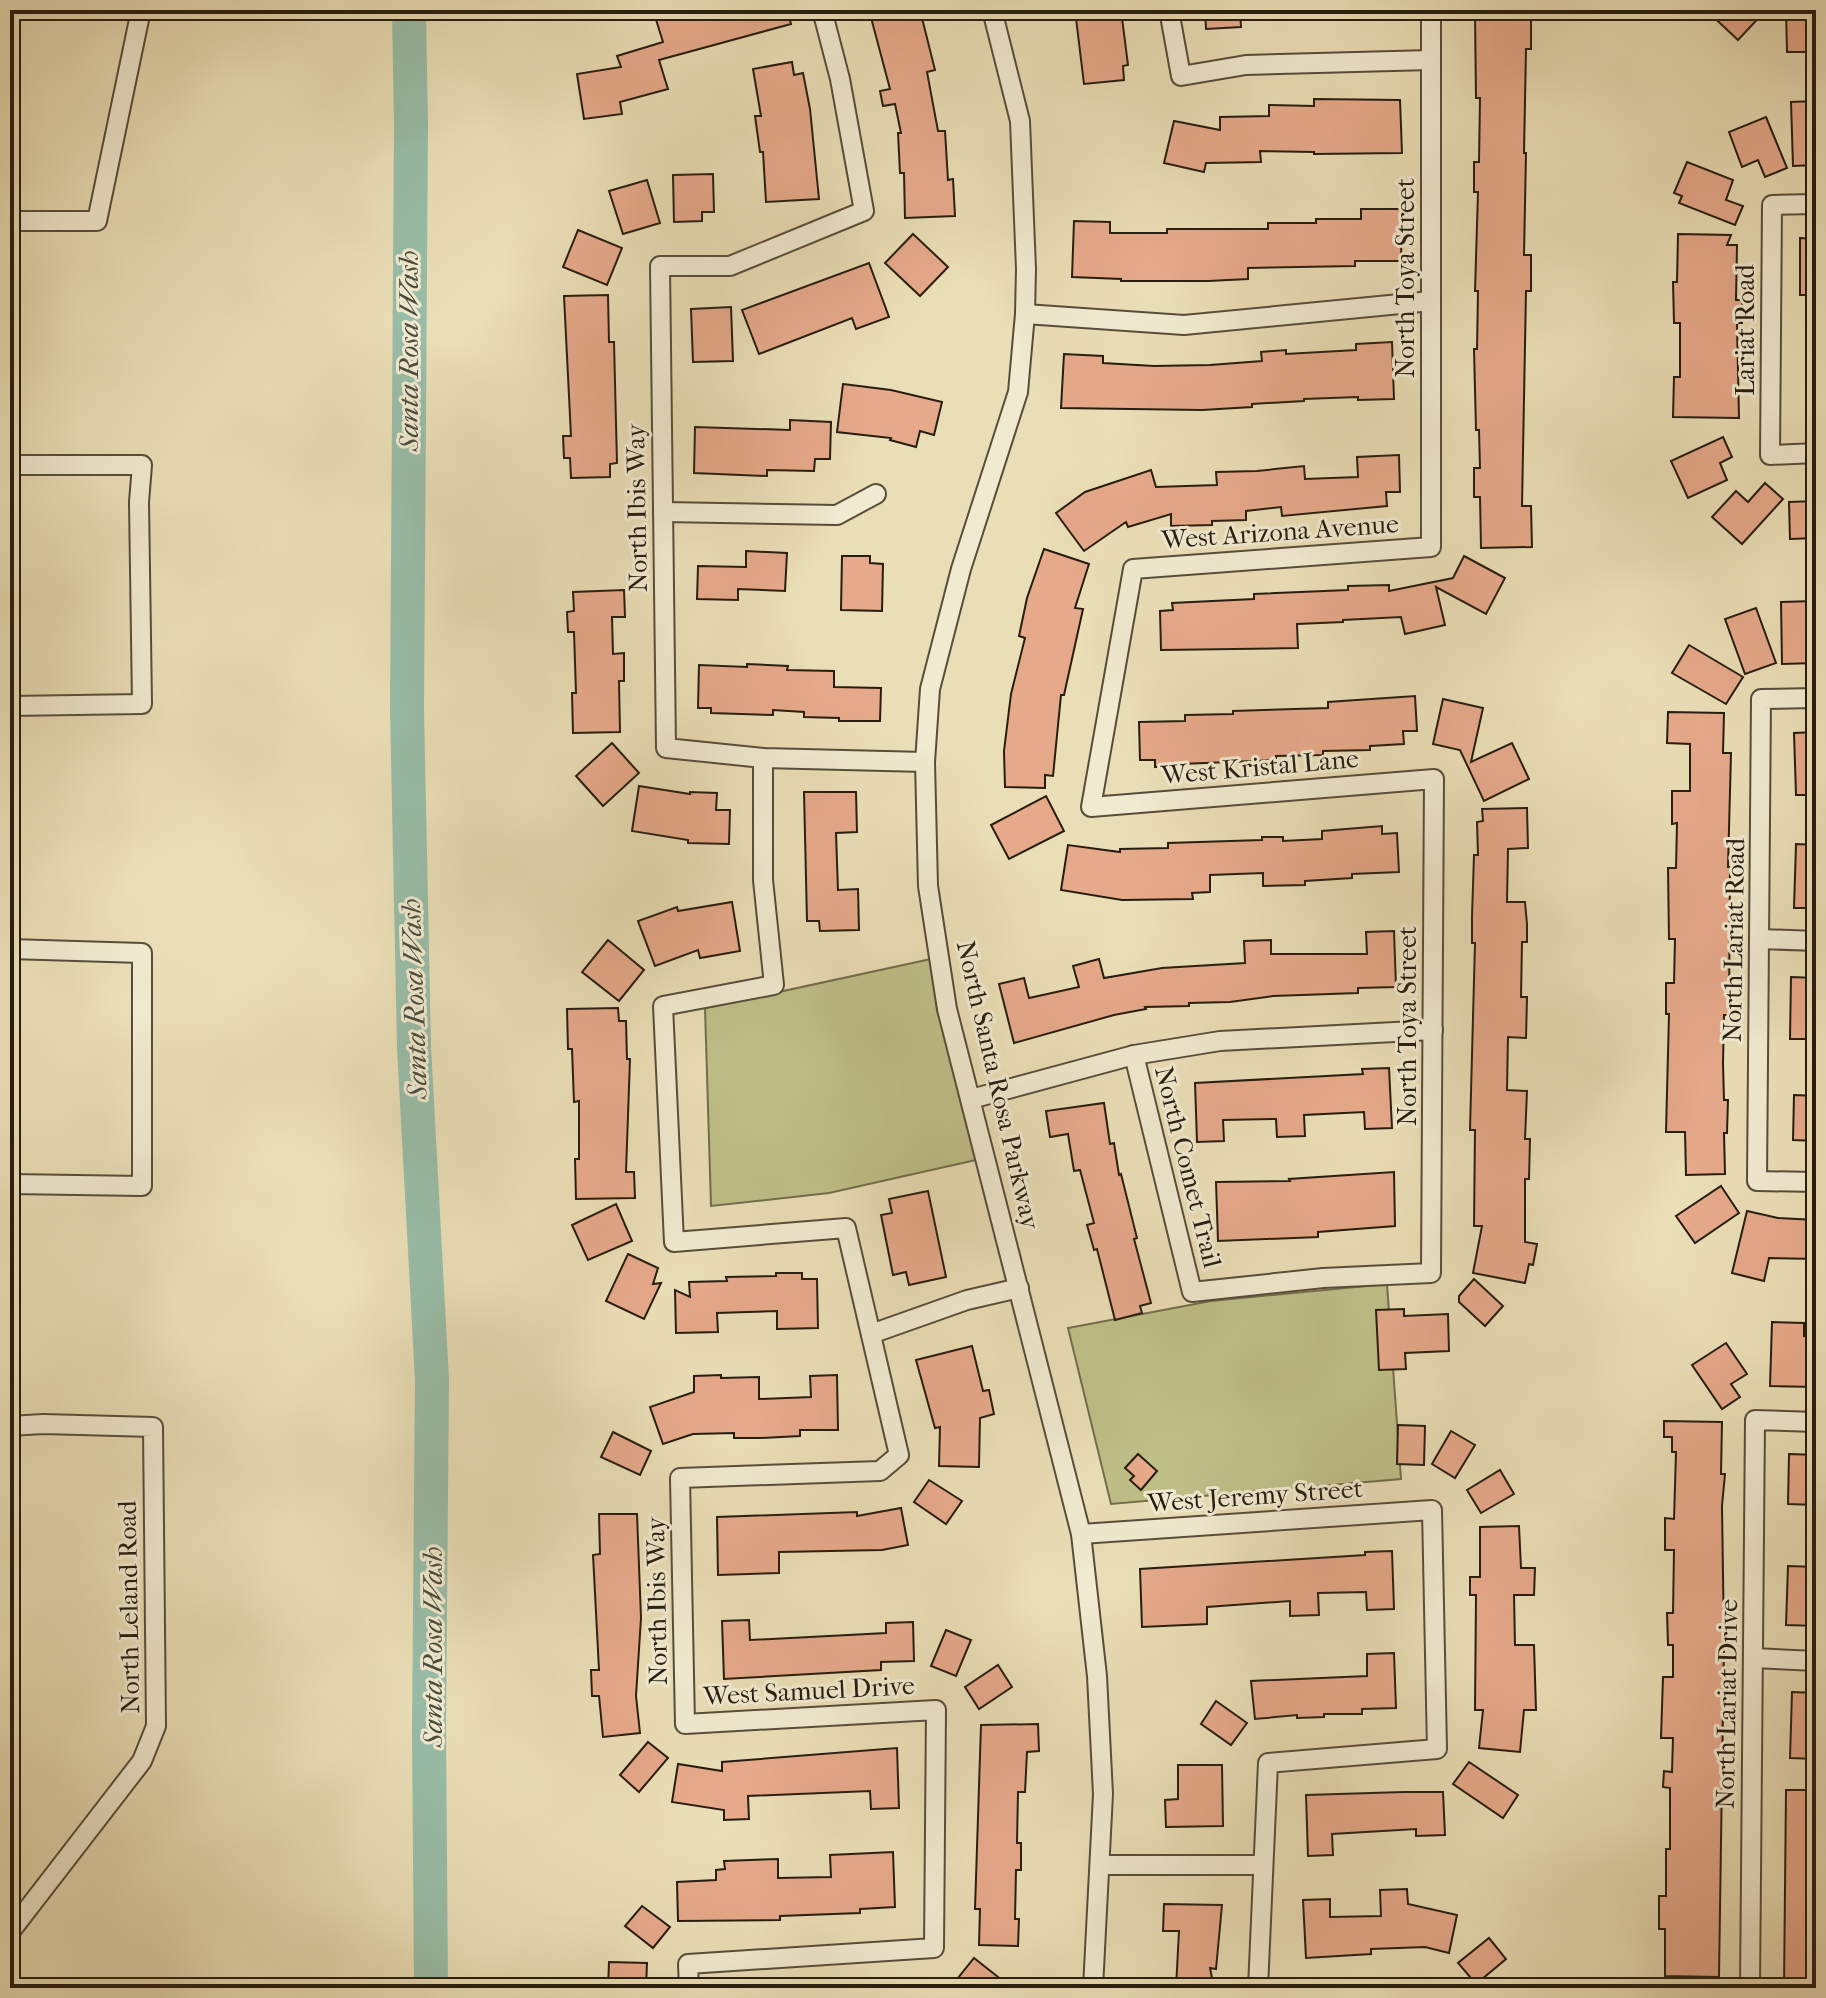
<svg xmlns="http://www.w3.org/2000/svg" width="1826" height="1998" viewBox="0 0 1826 1998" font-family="'IM FELL French Canon',serif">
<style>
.green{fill:#bfbf88;stroke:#736e4c;stroke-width:2}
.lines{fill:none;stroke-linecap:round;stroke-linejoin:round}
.river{stroke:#99bda8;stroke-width:34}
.building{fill:#e6a98a;stroke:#271d10;stroke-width:2}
.minor-casing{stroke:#584d3a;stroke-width:22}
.minor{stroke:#f1ead0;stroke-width:18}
.labels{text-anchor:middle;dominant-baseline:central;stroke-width:6;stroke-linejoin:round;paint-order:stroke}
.street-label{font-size:26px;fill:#271d10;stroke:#f1ead0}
.water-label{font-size:28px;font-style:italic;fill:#494d3e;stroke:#f1ead0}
</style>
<rect width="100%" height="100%" fill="#eadeb6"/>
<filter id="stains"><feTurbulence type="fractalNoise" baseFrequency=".0025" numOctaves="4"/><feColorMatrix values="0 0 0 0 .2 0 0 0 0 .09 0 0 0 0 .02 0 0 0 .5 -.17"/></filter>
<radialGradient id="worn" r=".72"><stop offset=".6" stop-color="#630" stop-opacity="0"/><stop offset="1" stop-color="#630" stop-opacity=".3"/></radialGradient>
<g class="green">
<path d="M931 959 976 1160 829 1193 711 1206 705 1008Z"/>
<path d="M1387 1284 1401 1479 1111 1504 1068 1328 1211 1301Z"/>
</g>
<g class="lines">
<path class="river" d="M409 10 411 125 407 710 414 1047 432 1380 429 1727 431 1988"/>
</g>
<g class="building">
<path d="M653 10H787L791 24 659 60 668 89 620 102 622 114 584 119 577 74 621 67 617 56 663 42Z"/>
<path d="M869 10H920L935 70 927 72 938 131H945L948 180 953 179 955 216 905 218 904 173H900L898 133H901L895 104 883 106 880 91 890 89Z"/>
<path d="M1075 10H1121L1128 65 1123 66 1124 80 1084 84Z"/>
<path d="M1205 10H1240L1241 27 1206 29Z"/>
<path d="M1706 10H1766L1738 40Z"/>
<path d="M1786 10H1807L1808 14H1816V52H1787Z"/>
<path d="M1475 13 1531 14V49H1526L1524 153H1526L1524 255H1531V291H1526L1522 506H1531L1532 547 1481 548 1480 497H1474V468H1480L1479 430H1476L1474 349H1477L1478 291H1475L1478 192H1474V162H1479L1480 98H1476Z"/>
<path d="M792 62 794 75 803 73 810 109 819 199 766 202 763 152H760L755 116H761L753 69Z"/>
<path d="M1314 99 1400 100 1402 153 1314 154V152L1260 151 1261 162 1206 163 1204 172 1164 163 1174 121 1220 130V117L1269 116V105L1314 106Z"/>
<path d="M1816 101V165L1793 166 1791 102Z"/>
<path d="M1766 117 1787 168 1765 177 1758 160 1742 167 1729 132Z"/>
<path d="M1687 162 1733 180 1726 200 1743 206 1735 225 1679 203 1682 196 1674 193Z"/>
<path d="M713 174 714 212H702V221L674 222 673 175Z"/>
<path d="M647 180 660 223 623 234 609 191Z"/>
<path d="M1361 209H1402L1401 261H1355V266L1248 268V279L1208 281H1121V279L1072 277 1074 221 1110 222V233H1167V229H1268V223H1316V219H1361Z"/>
<path d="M578 230 622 248 607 285 563 267Z"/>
<path d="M913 234 948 267 920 296 885 263Z"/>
<path d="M1678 234 1731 235 1727 245H1737L1736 300H1742V323H1737L1739 418 1673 417 1674 377H1680V323H1674L1673 282H1677Z"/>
<path d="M1800 238 1816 239V295H1800Z"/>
<path d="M869 263 889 317 856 329 852 318 759 354 742 310Z"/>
<path d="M608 295 609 342H614L617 463 610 464V477L571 478 570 458H564L563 436H571L564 296Z"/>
<path d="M731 307 733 361 693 362 691 309Z"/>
<path d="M1392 342 1394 399 1358 400V397L1304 399V401L1252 404V407L1202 410 1061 408 1064 354 1103 356V363L1154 366 1210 365 1262 361 1261 352 1286 350V354L1356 350V344Z"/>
<path d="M843 384 891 390 942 402 934 435 920 431 916 447 890 440 891 438 837 432Z"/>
<path d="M790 420 831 422 830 459H815L814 471 767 470V476L694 473 695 427 790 430Z"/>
<path d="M1723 437 1732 457 1720 463 1727 480 1688 498 1671 461Z"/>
<path d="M1399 455 1400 492H1386L1387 506 1282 516 1281 507 1246 511V520L1212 521V525L1171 526V514L1128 527 1126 522 1084 551 1056 513 1085 492 1151 470 1156 487 1217 485 1216 472 1257 471 1304 466 1305 479 1358 477 1357 457Z"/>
<path d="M1765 483 1783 499 1742 544 1712 517 1736 491 1748 502Z"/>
<path d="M1816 501V538L1790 539 1789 502Z"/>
<path d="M1044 549 1089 564 1075 608 1083 609 1064 695H1061L1053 776 1045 775V788L1005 787 1004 751 1011 694 1025 638 1019 636 1027 598Z"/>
<path d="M746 551 787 553 785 591 738 589V600L697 599 698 566 746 567Z"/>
<path d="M842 556H870V563L883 564 882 611 841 610Z"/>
<path d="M1464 556 1505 578 1486 614 1436 587 1445 625 1405 634 1401 617 1343 620V622L1297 624 1298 648 1161 650 1160 611 1173 610 1172 603 1254 599V594L1348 590V586L1389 585V591L1453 578Z"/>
<path d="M624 590 625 617H612L613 654 624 653V681H619L620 732 573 733 572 693H576L574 632H568L567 612 574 611 573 592Z"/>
<path d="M1814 601 1815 663 1782 664 1781 602Z"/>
<path d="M1756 608 1776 663 1745 674 1725 619Z"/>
<path d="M1689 645 1743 677 1726 704 1672 673Z"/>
<path d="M747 664 788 666 787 670 834 671V687L881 688 880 721H839V718L804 717V712L773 710V715L711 713V708H698L699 665 747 667Z"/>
<path d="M1415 696 1417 731H1403L1404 744 1370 746V750L1323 751V755L1276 756V760L1181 764V766L1155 767V760H1140L1139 722 1185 721V715L1233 714V711L1328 708V702Z"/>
<path d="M1443 699 1483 708 1471 762 1512 743 1529 779 1484 801 1460 750 1433 744Z"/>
<path d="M1668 712 1724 713 1723 753H1731L1728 867H1730L1729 1015H1724L1723 1063 1724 1100H1728L1727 1133H1724L1725 1174 1686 1175 1685 1132H1666L1669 1014H1666V983H1674L1675 939H1669L1668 868H1676L1677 823 1672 824V791H1690V744L1667 743Z"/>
<path d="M1816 732V795H1796L1794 733Z"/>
<path d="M612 743 639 773 603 806 576 776Z"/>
<path d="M639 786 690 794V792L717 793 716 810H730L729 844 688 843V840L632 831Z"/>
<path d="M804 792H856L857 832 836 833 838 890 858 889 859 930 820 931 819 921H807Z"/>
<path d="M1046 796 1064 831 1009 859 991 825Z"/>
<path d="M1527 808 1528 848 1508 849 1507 902H1525L1527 924V942H1522L1521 997H1527L1526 1038 1508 1037 1507 1090 1527 1091 1525 1139H1530L1529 1179H1525V1242L1537 1244 1533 1265 1529 1264 1525 1283 1473 1273 1482 1226H1474L1475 1130H1470L1475 943H1472V916L1474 855H1478L1477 822 1483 821 1482 809Z"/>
<path d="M1382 826V834L1397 833 1399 872 1352 874V878L1305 881V885L1263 886V873L1210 875V892L1192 893 1193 899 1122 900 1061 890 1068 845 1120 852V849L1168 848V843L1262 840V837H1283V841L1322 839V831Z"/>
<path d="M1796 844 1816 845V908H1794Z"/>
<path d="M732 902 740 951 700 958 698 950 655 966 638 921 677 907 678 911Z"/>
<path d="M1394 931 1396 987 1358 988V993L1273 996 1230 1002 1189 1003V1006L1145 1007 1146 1009 1114 1015 1014 1043 999 984 1024 978 1029 998 1079 987 1073 966 1099 959 1104 978 1162 968 1245 963 1244 941 1271 940V954H1367L1366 932Z"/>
<path d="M608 940 644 970 619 1001 582 972Z"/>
<path d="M1791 977 1816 978V1039H1790Z"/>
<path d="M618 1008 619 1021H626L627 1059H630L626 1172H634L635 1198 576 1199 575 1159H579V1101L574 1102 572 1049H568L567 1009Z"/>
<path d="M1389 1068 1392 1128 1365 1129 1364 1112 1304 1115 1305 1136 1277 1137 1276 1119 1223 1120 1224 1141 1197 1142 1195 1083 1363 1074 1362 1069Z"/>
<path d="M1794 1095 1816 1096V1141L1793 1140Z"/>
<path d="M1104 1103 1110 1144 1114 1143 1119 1175 1121 1174 1137 1238 1134 1239 1151 1303 1140 1306 1142 1313 1115 1320 1097 1249 1094 1250 1087 1225 1094 1223 1080 1170 1074 1171 1068 1134 1050 1137 1046 1111Z"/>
<path d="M1394 1172 1395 1226 1318 1232V1237L1218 1241 1216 1182 1290 1181 1289 1179Z"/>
<path d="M1721 1186 1739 1213 1695 1243 1676 1216Z"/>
<path d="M928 1191 946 1277 909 1285 906 1272 893 1275 881 1215 892 1213 889 1199Z"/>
<path d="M616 1204 632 1241 588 1260 572 1225Z"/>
<path d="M1747 1211 1778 1218 1816 1220V1259L1769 1258 1764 1281 1732 1273Z"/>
<path d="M628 1254 658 1268 653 1284 661 1283 644 1319 606 1301Z"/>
<path d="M776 1273H802V1279H817L818 1328 777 1329V1311L717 1313 718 1332 676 1333 675 1290 690 1297 689 1282 727 1281 726 1277 776 1276Z"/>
<path d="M1474 1279 1503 1306 1485 1326 1459 1302V1296Z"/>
<path d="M1404 1309V1316L1448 1314 1449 1351 1405 1353 1406 1369 1379 1370 1376 1310Z"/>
<path d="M1772 1322 1804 1323V1336L1816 1337V1387L1770 1386Z"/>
<path d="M1726 1343 1747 1374 1731 1384 1740 1397 1722 1409 1692 1365Z"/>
<path d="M972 1346 983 1391 989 1390 994 1414 980 1418 979 1467 939 1466 940 1427 935 1428 916 1360Z"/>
<path d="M721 1375V1378L759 1377V1399L811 1397 810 1376 837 1375 838 1430H800V1436L760 1438H734V1433L693 1434 663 1444 650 1407 694 1392V1376Z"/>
<path d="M1664 1421 1722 1422 1721 1474H1725L1722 1506 1724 1643 1719 1977 1665 1976V1929H1659V1896H1666V1849H1670V1788L1663 1787 1664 1771 1672 1772 1673 1738H1661L1663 1677H1673V1645H1668L1667 1613H1673L1674 1550H1665V1518L1674 1519 1676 1452H1672V1437H1664Z"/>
<path d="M1398 1425 1425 1426 1424 1465 1397 1464Z"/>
<path d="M1451 1431 1475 1445 1455 1478 1432 1464Z"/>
<path d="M613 1432 651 1451 640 1475 601 1457Z"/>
<path d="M1138 1454 1157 1471 1141 1490 1130 1480 1134 1476 1125 1468Z"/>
<path d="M1789 1454 1816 1455V1505L1788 1504Z"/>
<path d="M1500 1470 1514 1494 1481 1513 1467 1490Z"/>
<path d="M929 1480 962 1501 946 1524 914 1502Z"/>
<path d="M901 1508 908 1545 882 1550 779 1552V1573L718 1575 717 1517 857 1512V1516Z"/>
<path d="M599 1514H637L641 1618 636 1696 640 1733 603 1737 599 1696H592L591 1670H599L593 1555 600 1554Z"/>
<path d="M1519 1526 1521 1568H1535L1534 1595H1514L1515 1645H1534L1536 1710H1524L1520 1752 1479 1748 1483 1710H1475L1476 1595H1470V1577H1480V1527Z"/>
<path d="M1392 1551 1394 1609 1367 1610 1366 1592 1318 1593 1319 1615 1290 1616V1601L1207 1607V1624L1142 1627 1140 1569 1365 1555V1552Z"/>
<path d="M1788 1566 1816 1567V1626L1786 1625Z"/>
<path d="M749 1620 750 1640 886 1633V1623L913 1622 914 1661 881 1662V1670L724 1679 722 1621Z"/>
<path d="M946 1630 971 1640 956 1676 931 1666Z"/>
<path d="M1394 1653 1396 1708 1362 1709V1714H1324V1717L1297 1718V1715L1255 1719 1251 1681 1367 1676V1654Z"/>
<path d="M998 1665 1012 1687 979 1709 965 1687Z"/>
<path d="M1792 1692 1816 1693V1759L1790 1758Z"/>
<path d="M1216 1701 1247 1723 1231 1745 1201 1724Z"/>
<path d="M1038 1724 1039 1751 1027 1752 1025 1792H1018L1017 1843H1021V1870H1016L1015 1919H1019L1018 1946 979 1945 980 1909H975L981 1725Z"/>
<path d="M648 1742 668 1758 639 1792 620 1775Z"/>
<path d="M897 1748 899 1808 871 1809 870 1791 748 1796 749 1819 724 1820V1810L672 1802 678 1764 722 1771V1762Z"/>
<path d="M1469 1762 1518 1795 1503 1818 1453 1784Z"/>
<path d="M1178 1765H1222L1223 1826 1166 1827 1165 1800 1178 1799Z"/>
<path d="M1786 1790H1816V1988H1784Z"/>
<path d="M1404 1792H1443L1445 1835 1416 1836V1829L1332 1834 1333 1855 1308 1856 1306 1795Z"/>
<path d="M893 1852 895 1907 860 1909V1913L780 1916V1920L678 1921 677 1882 716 1880V1870L725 1869 724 1861 778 1859V1878L831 1877 830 1855Z"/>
<path d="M1407 1889 1408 1904 1457 1915 1449 1953 1425 1947 1371 1949V1954L1306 1958 1303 1900 1330 1899V1917L1381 1916 1380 1890Z"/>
<path d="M1164 1904 1222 1905 1216 1969 1210 1968 1214 1988H1176L1179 1931H1163Z"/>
<path d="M642 1906 670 1927 653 1948 625 1926Z"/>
<path d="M1489 1938 1506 1959 1476 1984 1458 1963Z"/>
<path d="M974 1958 1012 1988H950Z"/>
<path d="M609 1962 647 1963 646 1988H608Z"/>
</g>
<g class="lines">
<defs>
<g id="minor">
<path d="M822 10 840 79 864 211 730 266H660L666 748 763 758 925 762"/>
<path d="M992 10 1020 121 1026 269 1025 314 1018 392 961 569 930 689 925 762 928 886 947 1009 1081 1534 1097 1676 1103 1794 1093 1988"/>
<path d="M1169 10 1181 76 1246 65 1431 60"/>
<path d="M1816 204 1772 205 1770 455 1816 453"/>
<path d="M10 221H97L141 10"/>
<path d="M1025 314 1184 325 1431 301"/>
<path d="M10 465H142L139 502 142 704 10 706"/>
<path d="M663 512 837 515 876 494"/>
<path d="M1816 698 1761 699 1757 1181 1816 1182"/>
<path d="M1761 939 1816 941"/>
<path d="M10 949 142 953V1186L10 1184"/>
<path d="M1134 1055 1192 1292 1323 1278 1431 1273 1434 779 1091 807 1133 569 1431 547V10"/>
<path d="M971 1099 1134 1055 1220 1041 1433 1030"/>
<path d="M871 1334 967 1300 1019 1288"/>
<path d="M10 1426 43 1424 153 1427 156 1726 142 1761 10 1932"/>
<path d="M1081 1534 1432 1510 1437 1749 1268 1763 1258 1988"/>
<path d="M1753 1658 1816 1661"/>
<path d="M1101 1865H1263"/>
<path d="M689 1988 688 1964 934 1948 936 1710 685 1724 680 1478 880 1471 899 1455 846 1228 674 1242 663 1006 774 985 763 880V758"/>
<path d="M1750 1988 1755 1420 1816 1422"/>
</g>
</defs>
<use href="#minor" class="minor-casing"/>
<use href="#minor" class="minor"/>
</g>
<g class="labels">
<g class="street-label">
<text transform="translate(1405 278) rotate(-90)">North Toya Street</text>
<text transform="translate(1745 330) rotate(-90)">Lariat Road</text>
<text transform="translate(637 508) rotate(-91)">North Ibis Way</text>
<text transform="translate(1280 532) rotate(-4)">West Arizona Avenue</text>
<text transform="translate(1260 767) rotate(-5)">West Kristal Lane</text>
<text transform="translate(1734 940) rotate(-89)">North Lariat Road</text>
<text transform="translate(1407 1026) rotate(-90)">North Toya Street</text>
<text transform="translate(998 1085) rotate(77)">North Santa Rosa Parkway</text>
<text transform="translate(1188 1167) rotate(76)">North Comet Trail</text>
<text transform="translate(1255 1496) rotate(-4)">West Jeremy Street</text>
<text transform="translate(657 1601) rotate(-91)">North Ibis Way</text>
<text transform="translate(129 1607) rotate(-91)">North Leland Road</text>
<text transform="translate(809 1691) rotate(-3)">West Samuel Drive</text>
<text transform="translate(1727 1704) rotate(-89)">North Lariat Drive</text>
</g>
<g class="water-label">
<text transform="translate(408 351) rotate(-90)">Santa Rosa Wash</text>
<text transform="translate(414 999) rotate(-92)">Santa Rosa Wash</text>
<text transform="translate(432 1647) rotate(-90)">Santa Rosa Wash</text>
</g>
</g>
<rect width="1826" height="1998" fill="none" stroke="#eadeb6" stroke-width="40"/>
<rect x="12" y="12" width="1802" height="1974" fill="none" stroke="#271d10" stroke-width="4"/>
<rect x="20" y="20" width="1786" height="1958" fill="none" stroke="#271d10" stroke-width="2"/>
<rect width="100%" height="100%" filter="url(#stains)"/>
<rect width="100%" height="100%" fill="url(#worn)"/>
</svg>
